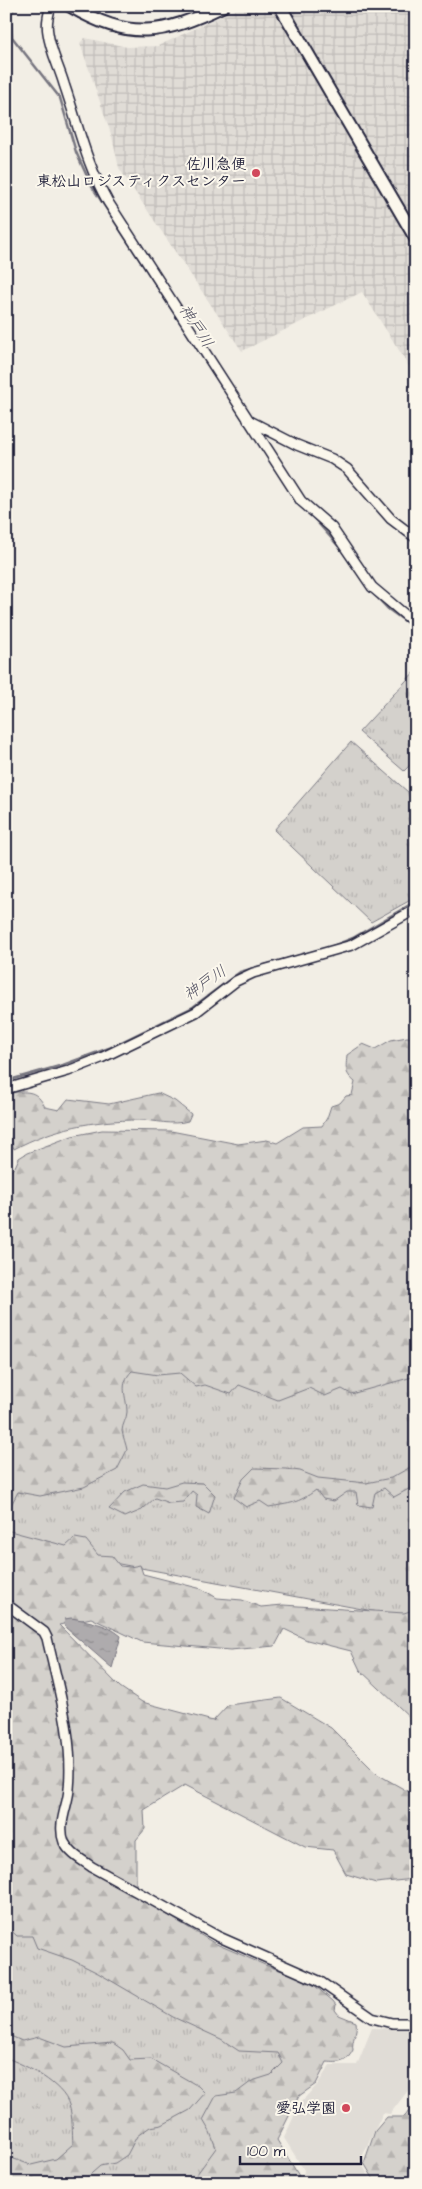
<svg xmlns="http://www.w3.org/2000/svg" width="422" height="2189" viewBox="0 0 422 2189" font-family="'Architects Daughter','Klee One',sans-serif">
<style>
.built{fill:#e0dcd6}
.industrial{fill:url(#industrial-grid)}
.grass{fill:url(#grass-tufts);stroke:#7b7a84}
.forest{fill:url(#forest-firs);stroke:#7b7a84}
.water{fill:url(#water-ripples);stroke:#76747f}
.lines{fill:none;stroke-linecap:round;stroke-linejoin:round}
.stream{stroke:#76747f;stroke-width:2.5}
.minor-casing{stroke:#22223b;stroke-width:12}
.tertiary-casing{stroke:#22223b;stroke-width:15}
.minor{stroke:#fbf7ec;stroke-width:9}
.tertiary{stroke:#fbf7ec;stroke-width:11}
.poi-dot{fill:#d1495b;stroke:#fbf7ec;stroke-width:2}
.labels{text-anchor:middle;dominant-baseline:central;stroke-width:4;stroke-linejoin:round;paint-order:stroke}
.poi-label{font-size:15px;font-weight:bold;fill:#22223b;stroke:#fbf7ec;text-anchor:end}
.water-label{font-size:16px;font-style:italic;fill:#535263;stroke:#fbf7ec}
</style>
<defs>
<pattern id="industrial-grid" width="8" height="8" patternUnits="userSpaceOnUse" patternTransform="scale(1.25)"><rect width="8" height="8" fill="#e0dcd6"/><path d="M0 4h8M4 0v8" fill="none" stroke="#c0bcb9"/></pattern>
<pattern id="grass-tufts" width="24" height="20" patternUnits="userSpaceOnUse" patternTransform="scale(1.25)"><rect width="24" height="20" fill="#d4d1cc"/><path d="M3 7l-1-3M5 7V3M7 7l1-3M15 17l-1-3M17 17v-4M19 17l1-3" fill="none" stroke="#b6b3b0"/></pattern>
<pattern id="forest-firs" width="22" height="20" patternUnits="userSpaceOnUse" patternTransform="scale(1.25)"><rect width="22" height="20" fill="#d4d1cc"/><path d="M5 1l3.5 6h-7zM16 11l3.5 6h-7z" fill="#b6b3b0"/></pattern>
<pattern id="water-ripples" width="26" height="14" patternUnits="userSpaceOnUse" patternTransform="scale(1.25)"><rect width="26" height="14" fill="#aeabad"/><path d="M2 4q2-2 4 0t4 0M15 11q2-2 4 0t4 0" fill="none" stroke="#8d8b8e"/></pattern>
</defs>
<rect width="100%" height="100%" fill="#f2eee5"/>
<filter id="ink" filterUnits="userSpaceOnUse"><feTurbulence type="fractalNoise" baseFrequency=".02" numOctaves="2"/><feDisplacementMap in="SourceGraphic" scale="10" xChannelSelector="R" yChannelSelector="G"/><feConvolveMatrix kernelMatrix="1 2 1 2 8 2 1 2 1" color-interpolation-filters="sRGB"/></filter>
<g filter="url(#ink)">
<path class="built" d="M372 2028 416 2029V2080L390 2114 383 2113 360 2161 373 2183H297L303 2176 304 2170 284 2138 300 2103 317 2085 330 2065H357Z"/>
<path class="industrial" d="M243 6H416V377L362 292 242 351 119 168 112 137 80 43 85 38 127 47 158 46Z"/>
<g class="grass">
<path d="M416 670V759L404 771 359 732Z"/>
<path d="M351 742 416 799V897L371 922 274 830Z"/>
<path d="M416 1343V1619L6 1543V1484L109 1361Z"/>
<path d="M6 1862 305 2043 191 2183H6Z"/>
</g>
<g class="forest">
<path d="M407 1037 416 1038V1376L351 1394 342 1389 325 1396 309 1388 278 1400 239 1385 231 1394 205 1385 196 1387 180 1373 158 1375 132 1371C118 1385 127 1396 127 1412 127 1418 122 1425 122 1431 123 1437 126 1444 127 1450L117 1470 84 1487 40 1496 18 1492 11 1505 6 1510V1176L15 1167 19 1158 27 1153 72 1136 102 1130 171 1131 238 1144 267 1140 277 1143 303 1127 322 1126 327 1118 331 1106 340 1103 346 1096 352 1095 355 1082C344 1073 346 1068 347 1055L363 1044 375 1049 391 1040Z"/>
<path d="M12 1092C30 1092 36 1090 45 1107L59 1110 68 1099 109 1104 158 1093 175 1101 191 1114 188 1121C171 1126 156 1120 139 1120 94 1120 53 1128 14 1149L6 1125V1095Z"/>
<path d="M416 1464V1472L413 1474 416 1485 394 1497 384 1488 375 1493 372 1507 358 1505 356 1492H347L334 1501 323 1499 316 1490C297 1504 291 1503 269 1507L260 1501 246 1507 234 1498 243 1479 254 1468 286 1469 300 1471 318 1478 366 1483 391 1478Z"/>
<path d="M182 1482 203 1483 215 1495 209 1514 196 1507 197 1495 192 1491 183 1502 169 1503 155 1498 142 1510 125 1517 109 1509 125 1492 143 1484 165 1487Z"/>
<path d="M6 1530 66 1546 75 1538 86 1540 98 1555 112 1556 120 1566 130 1567 140 1565 143 1574 202 1589 217 1598 242 1600 261 1607 283 1605 404 1613 416 1609V1723L360 1670 351 1651 307 1640 284 1629 275 1646 230 1650 142 1642 91 1618 59 1625 120 1687 142 1702 213 1721 228 1705 281 1698 331 1728 377 1774 416 1796V1884L414 1879 376 1883 346 1874 333 1850 305 1847 185 1785 144 1810 145 1829 136 1840V1896L214 1943 265 1965 294 1975 315 1986 333 2001 336 2005 335 2010 339 2015 356 2022C358 2032 351 2040 353 2050 346 2063 340 2063 327 2062L316 2084 299 2096 277 2140 299 2176 291 2183H187L197 2174 216 2148 210 2132 203 2120 216 2096 236 2093 252 2081 271 2075 283 2063 278 2053 239 2051 221 2039 173 2017 98 1973 72 1960 37 1948 32 1936H17L6 1926Z"/>
<path d="M6 2034 22 2041 39 2037 66 2047 113 2043 123 2050 130 2060 151 2059 198 2086 205 2093 190 2110 162 2125 150 2127 137 2136 127 2155 115 2163 100 2166 84 2180 77 2183H6V2156L31 2165 56 2159 73 2144C72 2132 73 2117 69 2105 64 2085 25 2064 6 2058Z"/>
<path d="M416 2093V2183H376L364 2163 375 2131 387 2117H404C411 2111 411 2102 416 2093Z"/>
</g>
<path class="water" d="M71 1618C89 1621 107 1624 121 1636L112 1668 66 1628 64 1624 65 1619Z"/>
<g class="lines">
<g class="stream">
<path d="M14 6 11 15 12 37 60 98 76 152 91 185 296 501"/>
<path d="M311 515 340 548 362 579"/>
<path d="M373 593 388 609 416 629"/>
<path d="M328 948 353 938 416 901"/>
<path d="M6 1081 63 1065 109 1048 193 1007 240 972 323 949"/>
</g>
<defs>
<g id="minor">
<path d="M51 6C48 15 46 23 48 33 50 50 59 67 64 84 79 127 85 161 108 202L301 501 332 528 372 587 416 624"/>
<path d="M248 420 297 445 332 459 347 469 391 519 416 538"/>
<path d="M6 1089 68 1071 101 1058 196 1012 236 981 253 973 352 945 416 909"/>
<path d="M6 1604 44 1632 47 1638C58 1687 74 1738 69 1789 68 1806 57 1824 64 1842 69 1853 82 1860 92 1867L217 1936 319 1981 372 2018 392 2023H416"/>
</g>
<g id="tertiary">
<path d="M70 6C130 41 162 35 223 6"/>
<path d="M280 6 416 239"/>
</g>
</defs>
<use href="#minor" class="minor-casing"/>
<use href="#tertiary" class="tertiary-casing"/>
<use href="#minor" class="minor"/>
<use href="#tertiary" class="tertiary"/>
</g>
</g>
<g class="poi-dot">
<circle cx="256" cy="173" r="5"/>
<circle cx="346" cy="2108" r="5"/>
</g>
<g class="labels">
<g class="poi-label">
<text x="246" y="164">佐川急便<tspan x="246" dy="17">東松山ロジスティクスセンター</tspan></text>
<text x="336" y="2108">愛弘学園</text>
</g>
<g class="water-label">
<text transform="translate(196 326) rotate(57)">神戸川</text>
<text transform="translate(205 983) rotate(-35)">神戸川</text>
</g>
</g>
<rect width="422" height="2189" fill="none" stroke="#fbf7ec" stroke-width="25"/>
<rect x="12" y="12" width="397" height="2164" fill="none" stroke="#22223b" stroke-width="2" filter="url(#ink)"/>
<path d="M240 2156v8h121v-8" fill="none" stroke="#22223b" stroke-width="2.5"/>
<text x="247" y="2156" font-size="15" fill="#22223b" stroke="#fbf7ec" stroke-width="4" paint-order="stroke">100 m</text>
</svg>
